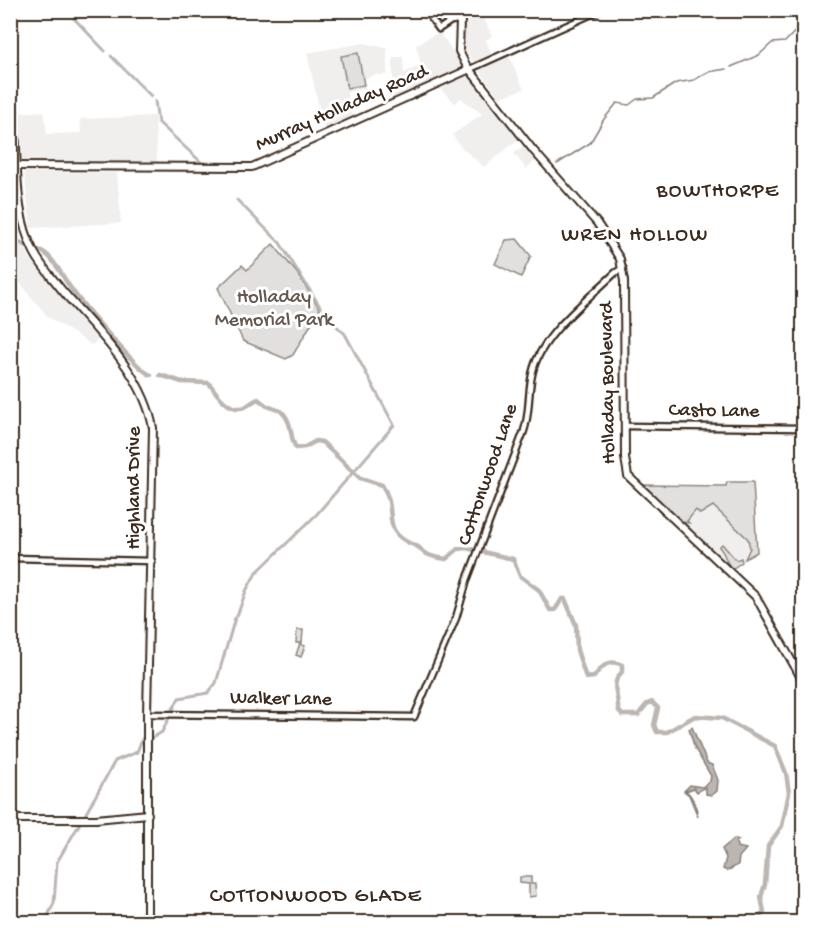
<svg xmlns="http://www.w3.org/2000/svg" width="814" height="933" viewBox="0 0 814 933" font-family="'Gochi Hand',sans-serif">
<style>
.built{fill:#f1efee}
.green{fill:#e2e0de;stroke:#8e857e;stroke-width:1.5}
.water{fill:#bcb6b3;stroke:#887e77;stroke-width:1.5}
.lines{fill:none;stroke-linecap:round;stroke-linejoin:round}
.stream{stroke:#887e77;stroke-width:1.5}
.canal{stroke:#bcb6b3;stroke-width:3}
.river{stroke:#bcb6b3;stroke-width:4.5}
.minor-casing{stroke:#3b2a1e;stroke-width:9}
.major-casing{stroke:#3b2a1e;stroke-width:10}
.minor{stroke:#fff;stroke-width:4.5}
.major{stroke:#fff;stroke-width:6}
.labels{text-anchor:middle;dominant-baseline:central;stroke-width:6;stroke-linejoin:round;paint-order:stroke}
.street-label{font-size:20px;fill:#3b2a1e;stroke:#fff}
.park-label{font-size:20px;fill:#65584e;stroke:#fff}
.neighbourhood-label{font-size:21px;letter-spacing:1.5px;fill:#3b2a1e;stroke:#fff}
</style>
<rect width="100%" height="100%" fill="#fff"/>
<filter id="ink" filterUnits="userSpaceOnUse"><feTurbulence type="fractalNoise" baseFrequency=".0167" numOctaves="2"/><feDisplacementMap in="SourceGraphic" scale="12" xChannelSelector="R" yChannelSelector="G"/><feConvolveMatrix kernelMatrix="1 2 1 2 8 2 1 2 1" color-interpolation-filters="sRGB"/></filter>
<g filter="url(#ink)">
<g class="built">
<path d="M428 11H458L457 15 439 24Z"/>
<path d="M482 14 492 36 486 40 495 61 509 56 524 89 499 98 465 50 464 21Z"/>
<path d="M439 32 463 65 462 69 393 99V57H403L404 73 421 65 416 45Z"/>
<path d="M364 43 387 48V75H374L364 79 365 89 347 92 353 119 324 130 307 53Z"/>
<path d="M471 74 520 138 484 167 462 148 452 135 482 114 461 98 455 103 439 88Z"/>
<path d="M44 111 47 134 81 133 80 119 155 116 157 162 20 164 17 113Z"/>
<path d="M524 146 536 160 526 169 514 153Z"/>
<path d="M24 172 117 173 121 223 31 228Z"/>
<path d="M11 212 15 214 18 235 30 258 98 339 92 345 48 317 11 272Z"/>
<path d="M748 482 756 523 757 551 732 568 642 485 725 486V483Z"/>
</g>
<g class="green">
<path d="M358 53 364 85 347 88 341 56Z"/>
<path d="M517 239 531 256 521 277 495 264 506 240Z"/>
<path d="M273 244 297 273 320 309 293 355 286 359 243 341 218 288 242 265 247 270Z"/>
<path d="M727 482H753L757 552 745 559 750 548 748 539 713 506 700 514 696 510 687 521 689 523 682 522 642 485 726 486Z"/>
<path d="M722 544 736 560 741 558 742 562 732 569C725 562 726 554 719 547Z"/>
<path d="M297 630H303L302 643 300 644 305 646 301 657 296 655 300 643H296Z"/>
<path d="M520 877H531V884H535L536 896 529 897V884L520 883Z"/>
</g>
<g class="water">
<path d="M692 727 707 763 712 765 718 780 717 791 712 795 706 794V787L697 792 694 788 686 791C693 796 697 808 698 817L689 795 684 791 690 785 702 787 710 781 711 776 695 749 689 729Z"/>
<path d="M734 839 739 840 736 842 737 847 746 849 739 857 738 865 727 871 723 869 726 858 722 849Z"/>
</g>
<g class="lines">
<g class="stream">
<path d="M731 67 759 55 772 43 785 42 804 22"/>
<path d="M557 164 590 143 604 119 617 103 629 105 637 99 653 98 676 83 694 80 708 72 726 69"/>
</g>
<g class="canal">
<path d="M66 10 105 51"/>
<path d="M111 56 151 96"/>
<path d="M155 101 158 122 201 162"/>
<path d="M237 200 280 243 321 308"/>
<path d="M237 616 246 591 256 573 316 515 394 425 345 334 324 314"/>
<path d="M172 711 179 698 208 693 216 683 235 618"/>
<path d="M152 738 162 732 169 718"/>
<path d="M85 815 115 761 137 752 142 739"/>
<path d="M45 922 54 903 57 862 80 823"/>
</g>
<g class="river">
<path d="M10 212 15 240 25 245"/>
<path d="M38 250C51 252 62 276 70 287 80 302 139 372 151 375"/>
<path d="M160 375 182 382 209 383C216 393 229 413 245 407 249 405 253 401 258 399L267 406 281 411C294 423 289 438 296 448L305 447 316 441 322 442 360 478 382 485C400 512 377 531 416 546 420 547 420 549 423 552 430 557 439 558 446 559L458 549 466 548 513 559 520 576 539 590 550 610H555L562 599H565L576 625 577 650 586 678 594 677C601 667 609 658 622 665V672C609 685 619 694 618 709L622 715H638L647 704 652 702 658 708 654 725 657 732H667L695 716 722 718 775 746 786 773 789 793 782 826 768 846 765 884 761 897 764 912 755 922"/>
</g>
<defs>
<g id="minor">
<path d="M425 10 439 29 451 21 460 20"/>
<path d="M470 69 601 10"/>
<path d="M625 426 804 428"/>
<path d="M10 558 152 561"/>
<path d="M147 714 414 717 456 618 467 580 524 431C531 409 527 388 534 367 545 332 589 298 615 273L623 268"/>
</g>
<g id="major">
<path d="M460 10 461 22"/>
<path d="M460 20 459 51 466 65 533 150 597 223 620 259 624 281 625 458 628 476 756 597 804 683"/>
<path d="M10 95C22 146 9 204 34 252 41 266 52 277 61 289 96 331 143 372 153 428L147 714V922"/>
<path d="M10 166 252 167 470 69"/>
<path d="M10 819H96L148 814"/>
</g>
</defs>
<use href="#minor" class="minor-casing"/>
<use href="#major" class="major-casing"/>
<use href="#minor" class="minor"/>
<use href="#major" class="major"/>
</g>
</g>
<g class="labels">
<g class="street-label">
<text transform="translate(342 109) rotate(-24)">Murray Holladay Road</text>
<text transform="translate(609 383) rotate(-91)">Holladay Boulevard</text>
<text transform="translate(714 412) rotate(1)">Casto Lane</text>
<text transform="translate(489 475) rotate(-71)">Cottonwood Lane</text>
<text transform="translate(135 488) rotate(-90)">Highland Drive</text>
<text transform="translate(281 700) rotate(1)">Walker Lane</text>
</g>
<g class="park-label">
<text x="274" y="298">Holladay<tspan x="274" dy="23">Memorial Park</tspan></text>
</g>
<g class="neighbourhood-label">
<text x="718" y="192">BOWTHORPE</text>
<text x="635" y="236">WREN HOLLOW</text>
<text x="316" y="897">COTTONWOOD GLADE</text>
</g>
</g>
<rect width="814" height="933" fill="none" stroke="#fff" stroke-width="36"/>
<rect x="18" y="18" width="778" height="897" fill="none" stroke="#3b2a1e" stroke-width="2" filter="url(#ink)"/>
</svg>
